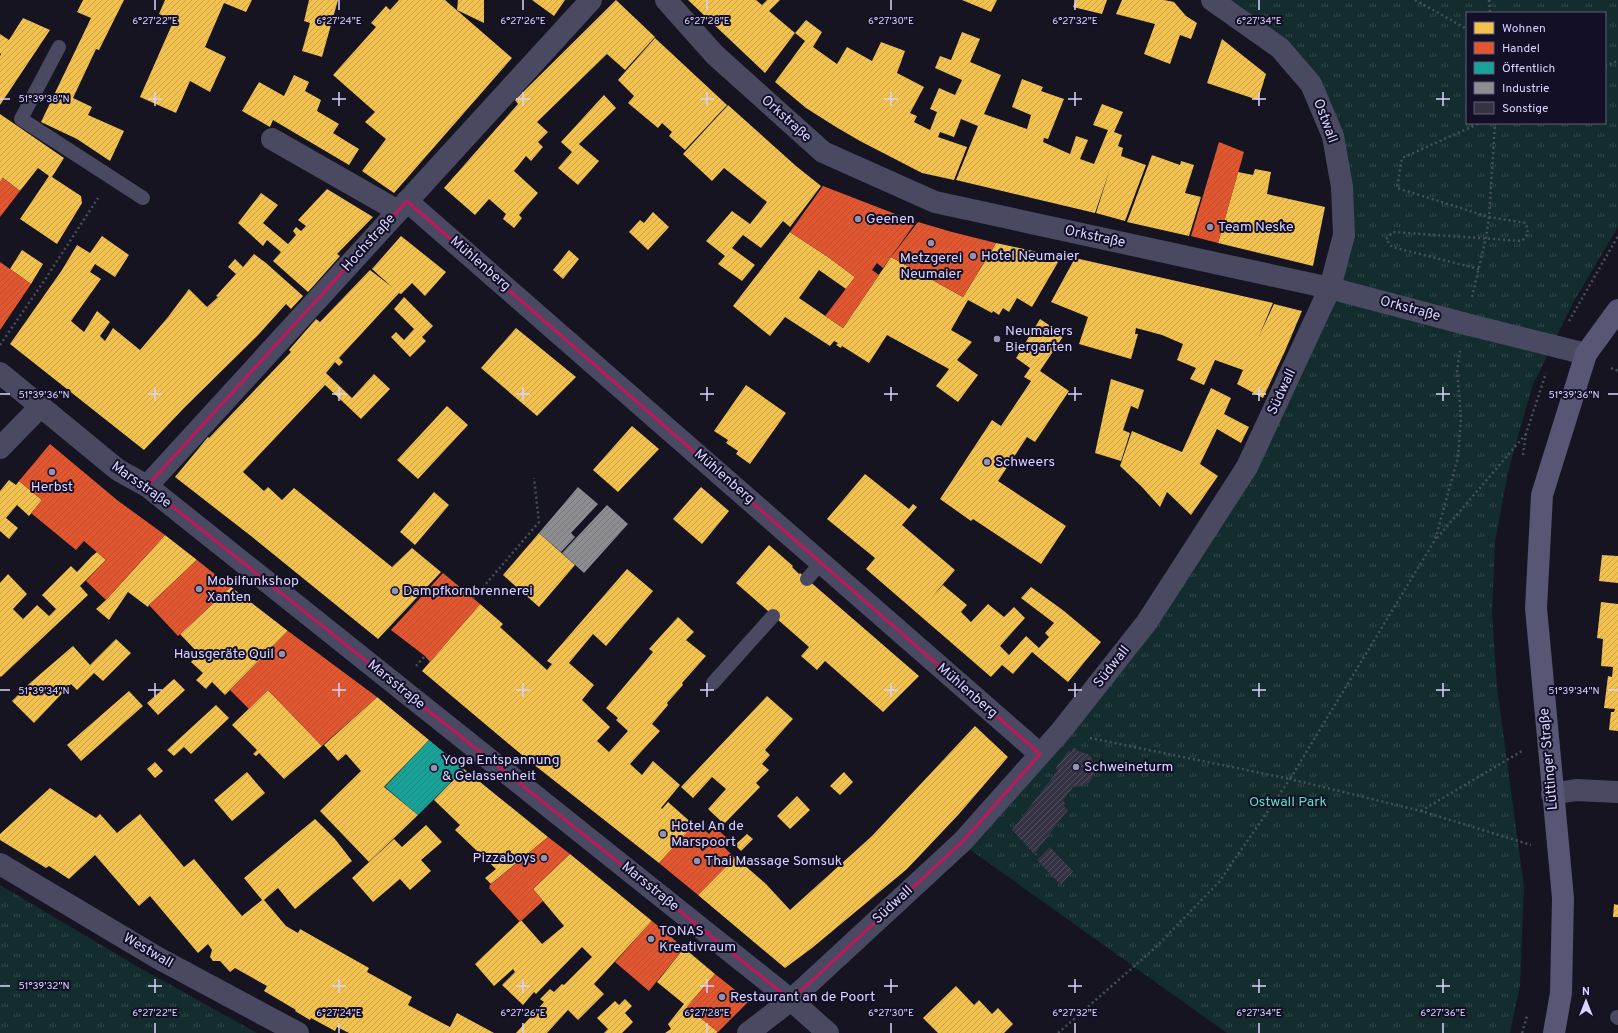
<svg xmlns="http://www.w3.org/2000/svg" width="1618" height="1033" viewBox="0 0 1618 1033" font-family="Overpass,sans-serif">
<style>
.park{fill:url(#park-tufts);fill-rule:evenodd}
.homes{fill:url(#homes-hatch)}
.shops{fill:url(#shops-hatch)}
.public{fill:url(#public-hatch)}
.industry{fill:url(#industry-hatch)}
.building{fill:url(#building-hatch)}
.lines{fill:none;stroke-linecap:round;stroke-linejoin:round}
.path{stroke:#44505f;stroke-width:2.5;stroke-dasharray:2 3;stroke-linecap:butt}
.lane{stroke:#4a4962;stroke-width:14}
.street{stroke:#4a4962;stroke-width:22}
.secondary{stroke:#575674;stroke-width:22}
.marked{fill:none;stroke:#c2185b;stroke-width:3;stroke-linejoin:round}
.ticks{fill:none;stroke:#d9d4ff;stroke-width:1.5}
.poi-dot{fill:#9591b1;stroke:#130f26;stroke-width:1.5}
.labels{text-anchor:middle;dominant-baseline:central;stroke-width:4;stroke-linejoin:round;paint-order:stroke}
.street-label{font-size:14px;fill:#d9d4ff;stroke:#130f26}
.poi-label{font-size:14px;fill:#d9d4ff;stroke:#130f26;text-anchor:start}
.park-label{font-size:14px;fill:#5fe0c0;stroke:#130f26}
.ticks-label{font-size:10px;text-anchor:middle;fill:#d9d4ff;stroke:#130f26;stroke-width:4;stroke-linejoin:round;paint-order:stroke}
</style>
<defs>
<pattern id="park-tufts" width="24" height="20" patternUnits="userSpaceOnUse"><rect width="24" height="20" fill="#132c2d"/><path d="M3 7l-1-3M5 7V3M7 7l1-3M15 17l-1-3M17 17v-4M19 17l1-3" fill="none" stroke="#354a4c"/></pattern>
<pattern id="homes-hatch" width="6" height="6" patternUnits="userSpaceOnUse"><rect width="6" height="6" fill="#f2c14e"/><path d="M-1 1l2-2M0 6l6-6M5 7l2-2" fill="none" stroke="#c6a14e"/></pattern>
<pattern id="shops-hatch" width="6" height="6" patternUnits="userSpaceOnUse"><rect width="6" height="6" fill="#e4572e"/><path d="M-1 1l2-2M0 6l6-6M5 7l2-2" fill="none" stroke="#b35037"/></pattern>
<pattern id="public-hatch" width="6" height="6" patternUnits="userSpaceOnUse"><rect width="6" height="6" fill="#17a398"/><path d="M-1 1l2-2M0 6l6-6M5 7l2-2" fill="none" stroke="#248581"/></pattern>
<pattern id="industry-hatch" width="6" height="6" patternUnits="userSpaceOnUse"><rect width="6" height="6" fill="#8d8d92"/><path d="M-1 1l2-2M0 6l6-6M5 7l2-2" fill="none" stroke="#76767d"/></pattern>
<pattern id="building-hatch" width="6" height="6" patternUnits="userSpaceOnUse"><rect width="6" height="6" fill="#343243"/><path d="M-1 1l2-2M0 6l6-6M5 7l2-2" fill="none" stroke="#514f5f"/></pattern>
</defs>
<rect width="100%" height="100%" fill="#161421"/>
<g class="park">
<path d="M1212 0H1618V227L1574 301 1532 387 1508 472 1495 542 1492 613 1497 687 1524 887 1520 985 1510 1033H1227L972 851 963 841 1040 754 1247 467 1344 235 1311 84ZM1467 13H1605V123H1467Z"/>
<path d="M0 885 140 968 257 1033H0Z"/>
</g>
<g class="homes">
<path d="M83 0H124L99 50 96 49 73 98 92 107 88 115 124 131 110 161 77 139 41 122 91 18 77 12Z"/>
<path d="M165 0H252L246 12 224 3 205 47 226 57 210 92 190 81 176 113 140 97 174 20 159 14Z"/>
<path d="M309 0H338L322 57 302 51 310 23 304 21Z"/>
<path d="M399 0H445L512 58 394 193 362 171 386 139 365 122 375 112 333 75 376 27 371 23 386 6 390 10Z"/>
<path d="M458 0H484V23L457 10Z"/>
<path d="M532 0H565L554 16Z"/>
<path d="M616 0 655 37 625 70 607 54 537 122 548 132 538 142 543 147 531 161 526 156 514 171 538 193 519 215 522 218 514 228 503 219 506 214 489 199 475 215 444 188 518 104 515 100Z"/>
<path d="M688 0H756L762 5 767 0H780L769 11 795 33 806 20 822 32 813 47 837 64 847 47 872 61 881 42 905 51 897 73 924 87 910 113 917 116 914 122 930 130 937 112 930 109 939 88 955 95 962 80 935 68 940 56 951 60 962 32 980 39 970 62 1001 75 984 114 1027 129 1031 115 1012 107 1022 79 1043 87 1041 91 1064 99 1048 139 1044 138 1043 142 1070 154 1076 136 1088 140 1080 159 1094 164 1108 130 1093 125 1102 104 1123 112 1114 132 1122 135 1118 146 1123 148 1121 156 1146 165 1125 221 1096 213 1110 169 1095 213 956 180 978 126 961 119 954 137 940 132 938 137 967 147 954 180 922 173 860 141 836 127 806 108 775 82 805 41 795 33 765 73Z"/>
<path d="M962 0H997L991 12Z"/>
<path d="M1076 0H1107L1102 14 1073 7Z"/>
<path d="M1122 0H1164L1174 2 1186 16 1197 23 1191 39 1180 35 1170 64 1144 54 1155 24 1116 14Z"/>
<path d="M23 18 50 30 0 105V56L1 54 0 53V34L9 40Z"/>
<path d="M655 38 727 105 685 150 669 136 672 132 662 123 658 128 628 103 634 96 618 80Z"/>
<path d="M1222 39 1266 74 1258 100 1207 83Z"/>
<path d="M294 75 309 82 305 91 321 100 317 111 339 124 333 133 359 149 349 165 273 120 270 127 242 111 259 82 284 96Z"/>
<path d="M604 95 616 108 579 144 599 161 578 185 558 168 572 152 561 142Z"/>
<path d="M728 105 796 166 821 186 790 227 783 221 761 248 743 235 732 248 755 265 742 281 718 264 725 256 706 241 732 211 750 224 767 202 724 168 712 181 683 154Z"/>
<path d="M0 114 64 158 52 177 81 196 82 203 57 244 20 219 49 176 38 168 20 191 3 178 0 182Z"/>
<path d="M1152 155 1180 165 1181 161 1194 165 1185 193 1201 197 1189 236 1127 222Z"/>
<path d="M1255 169 1271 172 1267 194 1325 207 1313 266 1218 243 1238 172 1253 175Z"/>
<path d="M327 189 373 217 337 254 340 256 308 292 273 261 281 252 267 240 263 246 238 223 261 193 278 205 263 223 288 244 296 235 293 231 296 227 301 231 306 226 298 220Z"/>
<path d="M653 212 669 227 648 250 629 232 640 220 644 223Z"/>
<path d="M790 232 828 257 855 277 846 289 819 270 799 298 843 328 891 257 963 297 996 243 1061 257 1032 307 1017 298 1009 312 1003 308 999 315 993 311 992 313 968 300 951 330 972 342 957 360 978 375 958 402 936 386 949 369 887 335 869 363 842 346 841 348 836 345 838 343 834 341 830 346 785 317 770 336 733 306Z"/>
<path d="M102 236 129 255 115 277 95 264 90 272 101 279 71 321 84 332 97 311 110 322 100 336 105 341 113 328 140 350 168 317 189 289 207 307 218 297 216 296 236 274 228 267 235 259 243 267 254 254 266 263 303 296 291 309 286 304 259 334 184 408 144 450 10 344 62 270 77 245 90 253Z"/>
<path d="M401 236 446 272 425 296 412 283 401 294 399 293 339 358 343 362 339 366 335 362 326 373 352 398 374 374 390 389 361 419 325 385 243 472 264 491 268 487 282 500 294 488 392 567 412 548 441 572 378 639 251 536 175 477 208 437 209 438 291 352 289 350 316 319 320 322 370 270 392 287 372 269Z"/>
<path d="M22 250 43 264 31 284 10 269Z"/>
<path d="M569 250 579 259 563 279 553 270Z"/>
<path d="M1075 258 1273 303 1259 336 1274 304 1302 311 1285 351 1263 398 1237 384 1243 370 1215 360 1204 385 1190 379 1196 368 1177 360 1183 344 1162 335 1136 328 1135 334H1138L1131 359 1079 344 1088 317 1051 302Z"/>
<path d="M404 297 433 326 422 337 426 341 410 357 391 337 396 332 404 340 414 329 394 309Z"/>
<path d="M1040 319 1064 335 1040 371 1069 391 1035 442 1027 437 998 481 1066 526 1041 564 973 519 971 521 940 499 992 420 1001 426 1031 381 1024 377 1030 368 1016 358Z"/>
<path d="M516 328 576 377 537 416 481 368Z"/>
<path d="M1111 379 1144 390 1138 409 1131 406 1123 430 1130 433 1121 461 1095 453Z"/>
<path d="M746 385 786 413 750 464 736 454 738 451 726 443 728 440 714 431Z"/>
<path d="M1211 388 1231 398 1224 414 1249 427 1241 443 1217 429 1200 464 1218 476 1191 515 1167 492 1160 507 1142 487 1120 466 1132 431 1182 452Z"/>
<path d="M447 406 468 425 418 479 397 460Z"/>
<path d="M632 426 659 449 618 492 593 470Z"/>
<path d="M865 474 909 509 913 504 917 507 902 525 955 570 932 597 943 585 967 605 961 612 971 622 988 604 1004 617 1014 607 1025 618 1000 646 1009 655 1026 636 1039 648 1049 637 1045 633 1054 623 1021 598 1031 587 1064 611 1101 642 1068 682 1032 652 1013 674 1002 665 991 677 866 569 875 558 827 519Z"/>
<path d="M9 480 16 485 19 481 42 500 29 516 17 505 6 518 18 528 9 539 0 531V491Z"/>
<path d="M701 487 729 511 702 544 673 519Z"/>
<path d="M434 492 449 505 415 545 400 532Z"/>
<path d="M539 533 575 565 539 607 503 575Z"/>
<path d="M165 535 197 560 149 605 148 607 128 592 109 620 96 609 106 600Z"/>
<path d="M769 545 793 566 792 567 799 574 800 573 919 676 883 712 825 661 817 670 801 656 809 647 736 583Z"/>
<path d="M97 552 106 560 80 586 88 595 1 677 0 676V583L8 574 27 594 13 609 23 619 37 605 49 616 56 609 42 595 71 566 77 572 92 556Z"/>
<path d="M1602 555 1618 556V583L1599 581Z"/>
<path d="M627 569 653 591 606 646 593 634 569 663 594 685 582 700 610 727 597 741 609 752 628 731 616 720 618 718 606 708 653 652 649 649 678 617 694 632 686 640 706 656 682 683 683 685 667 703 668 705 652 724 660 731 630 764 642 775 653 761 680 785 661 808 662 809 668 802 694 825 659 863 528 760 422 671 480 604 503 624 500 627 547 670 552 664 547 661Z"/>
<path d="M231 587 288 631 225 695 212 682 206 689 196 680 203 673 191 662 199 654 180 634Z"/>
<path d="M1601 602 1618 604V731L1609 730 1611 712H1614L1615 709 1604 708 1608 676 1612 677 1613 667 1601 666 1603 639 1597 638Z"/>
<path d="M116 639 131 653 103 681 94 673 77 690 71 684 34 723 12 701 30 683 73 646 90 665Z"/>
<path d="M174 679 185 690 158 715 147 703Z"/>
<path d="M268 690 322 746 284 779 259 753 256 756 253 754 257 750 232 725Z"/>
<path d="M129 691 143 706 81 761 67 745Z"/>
<path d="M767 696 793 719 765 750 770 755 762 764 769 770 756 783 760 787 724 824 708 809 726 789 712 777 693 798 681 787Z"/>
<path d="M377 697 429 740 384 787 418 815 369 862 320 811 361 771 346 754 338 761 324 745Z"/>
<path d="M216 705 229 718 191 754 184 747 174 756 167 750Z"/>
<path d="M975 726 1008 757 959 814 907 869 812 948 785 968 698 895 735 857 766 884 790 910 872 836Z"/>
<path d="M155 762 163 771 155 778 147 769Z"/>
<path d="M464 769 548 837 491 884 485 878 496 869 455 830 460 825 434 800Z"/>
<path d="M247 772 265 793 232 821 214 800Z"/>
<path d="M844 772 853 782 840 795 830 786Z"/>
<path d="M50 788 96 818 100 814 117 833 140 814 184 867 194 859 242 916 262 900 244 878 315 819 335 839 352 861 295 909 278 888 264 900 286 926 298 933 300 929 369 968 367 972 412 997 408 1005 450 1027 457 1013 494 1033H349L337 1027 335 1031 311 1018 310 1020 295 1011 296 1010 264 991 267 986 235 968 230 972 220 961H213L210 957 212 950 208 944 198 953 150 896 139 906 95 855 69 879 49 866 46 868 0 840V834Z"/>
<path d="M797 796 810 810 790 829 777 816Z"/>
<path d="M426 825 442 842 421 860 431 871 410 890 400 879 373 902 352 878 394 839 402 847Z"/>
<path d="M747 834 753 839 741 851 735 845Z"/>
<path d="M570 854 652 921 594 984 604 994 578 1020 568 1010 547 1033H516L544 1002 540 999 550 989 554 992 562 984 564 985 592 957 582 947 536 994 534 992 523 1005 502 985 515 972 513 969 494 986 475 964 521 920 542 944 564 926 533 889Z"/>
<path d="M1614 904 1618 905V917H1613Z"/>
<path d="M684 948 715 974 687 1007 718 1032 716 1033H665L671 1029 668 1024 684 1004 657 982Z"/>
<path d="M956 986 974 1005 979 1000 992 1014 998 1008 1013 1024 1004 1033H938L923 1018Z"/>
<path d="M625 999 632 1006 625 1013 633 1022 622 1033H604L608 1029 597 1018 615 1001 619 1005Z"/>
</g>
<g class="shops">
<path d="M1219 142 1244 152 1218 243 1191 236Z"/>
<path d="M3 178 20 191 0 217V182Z"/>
<path d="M823 186 916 222 883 268 877 263 872 270 879 275 843 328 825 316 855 277 828 257 790 232Z"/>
<path d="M918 222 952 232 996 243 963 297 891 257Z"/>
<path d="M0 262 31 284 0 330Z"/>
<path d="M50 444 117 500 165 535 106 600 86 581 106 560 84 541 76 550 31 513 42 500 19 481Z"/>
<path d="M197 560 231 587 178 636 149 605Z"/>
<path d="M443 573 480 604 430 662 425 656 391 630Z"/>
<path d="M288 631 377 697 322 746 268 690 249 709 230 690Z"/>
<path d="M696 822 709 834 715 827 727 838 721 844 735 858 698 895 659 863Z"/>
<path d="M548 837 570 854 533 889 543 901 520 922 489 888 490 887 489 886Z"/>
<path d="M652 921 684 948 649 991 615 962Z"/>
<path d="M715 974 749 1001 718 1032 687 1007Z"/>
</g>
<path class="public" d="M429 740 464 769 418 815 385 787Z"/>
<g class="industry">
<path d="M578 487 598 504 571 533 575 537 561 552 539 533Z"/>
<path d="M607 505 628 524 584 573 562 553Z"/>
</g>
<g class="building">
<path d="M1074 747 1078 751 1088 754 1092 759 1095 769 1094 774 1089 783 1081 786 1073 787 1063 801 1065 803 1063 806 1068 810 1035 853 1037 854 1036 856 1012 830 1058 770 1056 768 1069 750 1071 752Z"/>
<path d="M1050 847 1073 871 1061 885 1037 860Z"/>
</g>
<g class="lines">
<g class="path">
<path d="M1415 0 1467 29"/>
<path d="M1489 0 1490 13"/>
<path d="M1605 66 1618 61"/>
<path d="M1479 269 1392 247 1386 239 1393 232 1522 241 1528 234 1526 223 1489 217 1397 188 1402 158 1480 123"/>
<path d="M1472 297 1486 238 1489 217 1495 123"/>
<path d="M1569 321 1618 236"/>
<path d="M0 345 44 281 98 198"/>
<path d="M1611 368 1618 371"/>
<path d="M1523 455 1526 434 1546 373"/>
<path d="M1437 538 1526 434"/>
<path d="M473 599 539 522 534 478"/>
<path d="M416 666 425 656"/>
<path d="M1090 738 1290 779 1435 540 1458 457 1461 418 1457 370 1460 351"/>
<path d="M1421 811 1522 751"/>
<path d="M1058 1033 1155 948 1219 882 1290 779 1421 811 1531 845"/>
<path d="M1522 1033 1527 1016"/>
</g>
<g class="lane">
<path d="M59 47 21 119 143 198"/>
<path d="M807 579 821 563"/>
<path d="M713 683 773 616"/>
<path d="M1617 1017 1618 1018"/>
</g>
<g class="street">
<path d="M666 0 715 55 823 152 935 202 1330 288 1466 324 1586 354"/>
<path d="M272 139 398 211"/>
<path d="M407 201 1040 754"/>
<path d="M0 373 118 470 147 486 791 1000 828 1033"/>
<path d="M0 448 40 407"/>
<path d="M147 486 591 0"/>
<path d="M1552 794 1576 790 1618 792"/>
<path d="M0 864 158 958 298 1033"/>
<path d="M748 1033 791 1000 963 841 1061 731 1147 622 1247 467 1330 288 1344 235 1342 187 1333 136 1311 84 1280 48 1212 0"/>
</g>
<path class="secondary" d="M1554 1033 1561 993 1563 898 1536 608 1542 495 1586 354 1618 310"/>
</g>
<path class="marked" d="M407 201 1040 754 963 841 791 1000 147 486Z"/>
<path class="ticks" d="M155 0V10M339 0V10M523 0V10M707 0V10M891 0V10M1075 0V10M1259 0V10M155 92V106M339 92V106M523 92V106M707 92V106M891 92V106M1075 92V106M1259 92V106M1443 92V106M0 99H10M148 99H162M332 99H346M516 99H530M700 99H714M884 99H898M1068 99H1082M1252 99H1266M1436 99H1450M155 387V401M339 387V401M523 387V401M707 387V401M891 387V401M1075 387V401M1259 387V401M1443 387V401M0 394H10M148 394H162M332 394H346M516 394H530M700 394H714M884 394H898M1068 394H1082M1252 394H1266M1436 394H1450M1608 394H1618M155 683V697M339 683V697M523 683V697M707 683V697M891 683V697M1075 683V697M1259 683V697M1443 683V697M0 690H10M148 690H162M332 690H346M516 690H530M700 690H714M884 690H898M1068 690H1082M1252 690H1266M1436 690H1450M1608 690H1618M155 979V993M339 979V993M523 979V993M707 979V993M891 979V993M1075 979V993M1259 979V993M1443 979V993M0 986H10M148 986H162M332 986H346M516 986H530M700 986H714M884 986H898M1068 986H1082M1252 986H1266M1436 986H1450M155 1023V1033M339 1023V1033M523 1023V1033M707 1023V1033M891 1023V1033M1075 1023V1033M1259 1023V1033M1443 1023V1033"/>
<g class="poi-dot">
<circle cx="858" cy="219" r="4"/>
<circle cx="1210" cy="227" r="4"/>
<circle cx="931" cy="243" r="4"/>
<circle cx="973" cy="256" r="4"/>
<circle cx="997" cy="339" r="4"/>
<circle cx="987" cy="462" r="4"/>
<circle cx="52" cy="472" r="4"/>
<circle cx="199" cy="589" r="4"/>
<circle cx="395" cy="591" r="4"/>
<circle cx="282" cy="654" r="4"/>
<circle cx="1076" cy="767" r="4"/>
<circle cx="434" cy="768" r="4"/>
<circle cx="663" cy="834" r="4"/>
<circle cx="544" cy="858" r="4"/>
<circle cx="697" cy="861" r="4"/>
<circle cx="651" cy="939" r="4"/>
<circle cx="722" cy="997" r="4"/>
</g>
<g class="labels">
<g class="street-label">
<text transform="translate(786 119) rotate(42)">Orkstraße</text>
<text transform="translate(1325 121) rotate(70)">Ostwall</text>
<text transform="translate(1095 237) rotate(12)">Orkstraße</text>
<text transform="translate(369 243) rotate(-48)">Hochstraße</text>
<text transform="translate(480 264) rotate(41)">Mühlenberg</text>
<text transform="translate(1410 309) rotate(15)">Orkstraße</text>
<text transform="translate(1282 392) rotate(-65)">Südwall</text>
<text transform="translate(724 477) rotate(41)">Mühlenberg</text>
<text transform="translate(141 485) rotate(35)">Marsstraße</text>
<text transform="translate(1112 667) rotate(-52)">Südwall</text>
<text transform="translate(396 685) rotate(39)">Marsstraße</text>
<text transform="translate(967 691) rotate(41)">Mühlenberg</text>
<text transform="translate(1549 759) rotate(-95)">Lüttinger Straße</text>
<text transform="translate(650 887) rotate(39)">Marsstraße</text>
<text transform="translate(893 905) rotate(-43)">Südwall</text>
<text transform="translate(148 951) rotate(30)">Westwall</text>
</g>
<g class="poi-label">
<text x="866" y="219">Geenen</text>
<text x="1218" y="227">Team Neske</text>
<text x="981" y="256">Hotel Neumaier</text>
<text x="931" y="258" text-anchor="middle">Metzgerei<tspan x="931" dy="16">Neumaier</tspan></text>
<text x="1005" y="331">Neumaiers<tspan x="1005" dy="16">Biergarten</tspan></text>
<text x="995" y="462">Schweers</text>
<text x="52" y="487" text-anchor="middle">Herbst</text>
<text x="207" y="581">Mobilfunkshop<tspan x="207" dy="16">Xanten</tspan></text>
<text x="403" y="591">Dampfkornbrennerei</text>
<text x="274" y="654" text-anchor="end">Hausgeräte Quil</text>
<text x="442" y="760">Yoga Entspannung<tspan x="442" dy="16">&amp; Gelassenheit</tspan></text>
<text x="1084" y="767">Schweineturm</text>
<text x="671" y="826">Hotel An de<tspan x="671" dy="16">Marspoort</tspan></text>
<text x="536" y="858" text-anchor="end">Pizzaboys</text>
<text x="705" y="861">Thai Massage Somsuk</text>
<text x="659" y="931">TONAS<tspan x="659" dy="16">Kreativraum</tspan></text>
<text x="730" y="997">Restaurant an de Poort</text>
</g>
<g class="park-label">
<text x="1288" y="802">Ostwall Park</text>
</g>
</g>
<g class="ticks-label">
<text x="155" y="24">6°27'22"E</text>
<text x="339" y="24">6°27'24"E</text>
<text x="523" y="24">6°27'26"E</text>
<text x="707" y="24">6°27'28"E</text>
<text x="891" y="24">6°27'30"E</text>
<text x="1075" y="24">6°27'32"E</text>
<text x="1259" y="24">6°27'34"E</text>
<text x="44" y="102">51°39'38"N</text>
<text x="44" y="398">51°39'36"N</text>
<text x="1574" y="398">51°39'36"N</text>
<text x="44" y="694">51°39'34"N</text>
<text x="1574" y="694">51°39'34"N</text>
<text x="44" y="989">51°39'32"N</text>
<text x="155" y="1016">6°27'22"E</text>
<text x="339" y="1016">6°27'24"E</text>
<text x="523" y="1016">6°27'26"E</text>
<text x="707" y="1016">6°27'28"E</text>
<text x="891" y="1016">6°27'30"E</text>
<text x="1075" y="1016">6°27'32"E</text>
<text x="1259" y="1016">6°27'34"E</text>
<text x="1443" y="1016">6°27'36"E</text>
</g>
<rect x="1466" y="12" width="140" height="112" fill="#130f26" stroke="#625e7d"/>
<rect x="1474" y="22" width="20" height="12" fill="#f2c14e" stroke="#625e7d"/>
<text x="1502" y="32" font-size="12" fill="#d9d4ff">Wohnen</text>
<rect x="1474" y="42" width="20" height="12" fill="#e4572e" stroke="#625e7d"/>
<text x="1502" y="52" font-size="12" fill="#d9d4ff">Handel</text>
<rect x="1474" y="62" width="20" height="12" fill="#17a398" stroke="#625e7d"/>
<text x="1502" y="72" font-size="12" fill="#d9d4ff">Öffentlich</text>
<rect x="1474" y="82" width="20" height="12" fill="#8d8d92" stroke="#625e7d"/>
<text x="1502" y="92" font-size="12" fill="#d9d4ff">Industrie</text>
<rect x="1474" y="102" width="20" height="12" fill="#343243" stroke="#625e7d"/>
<text x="1502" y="112" font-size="12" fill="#d9d4ff">Sonstige</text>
<g transform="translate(1586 1001)" stroke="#130f26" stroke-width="3" paint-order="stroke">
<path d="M0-3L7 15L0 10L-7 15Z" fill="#d9d4ff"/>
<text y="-6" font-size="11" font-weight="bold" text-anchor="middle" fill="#d9d4ff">N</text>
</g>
</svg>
